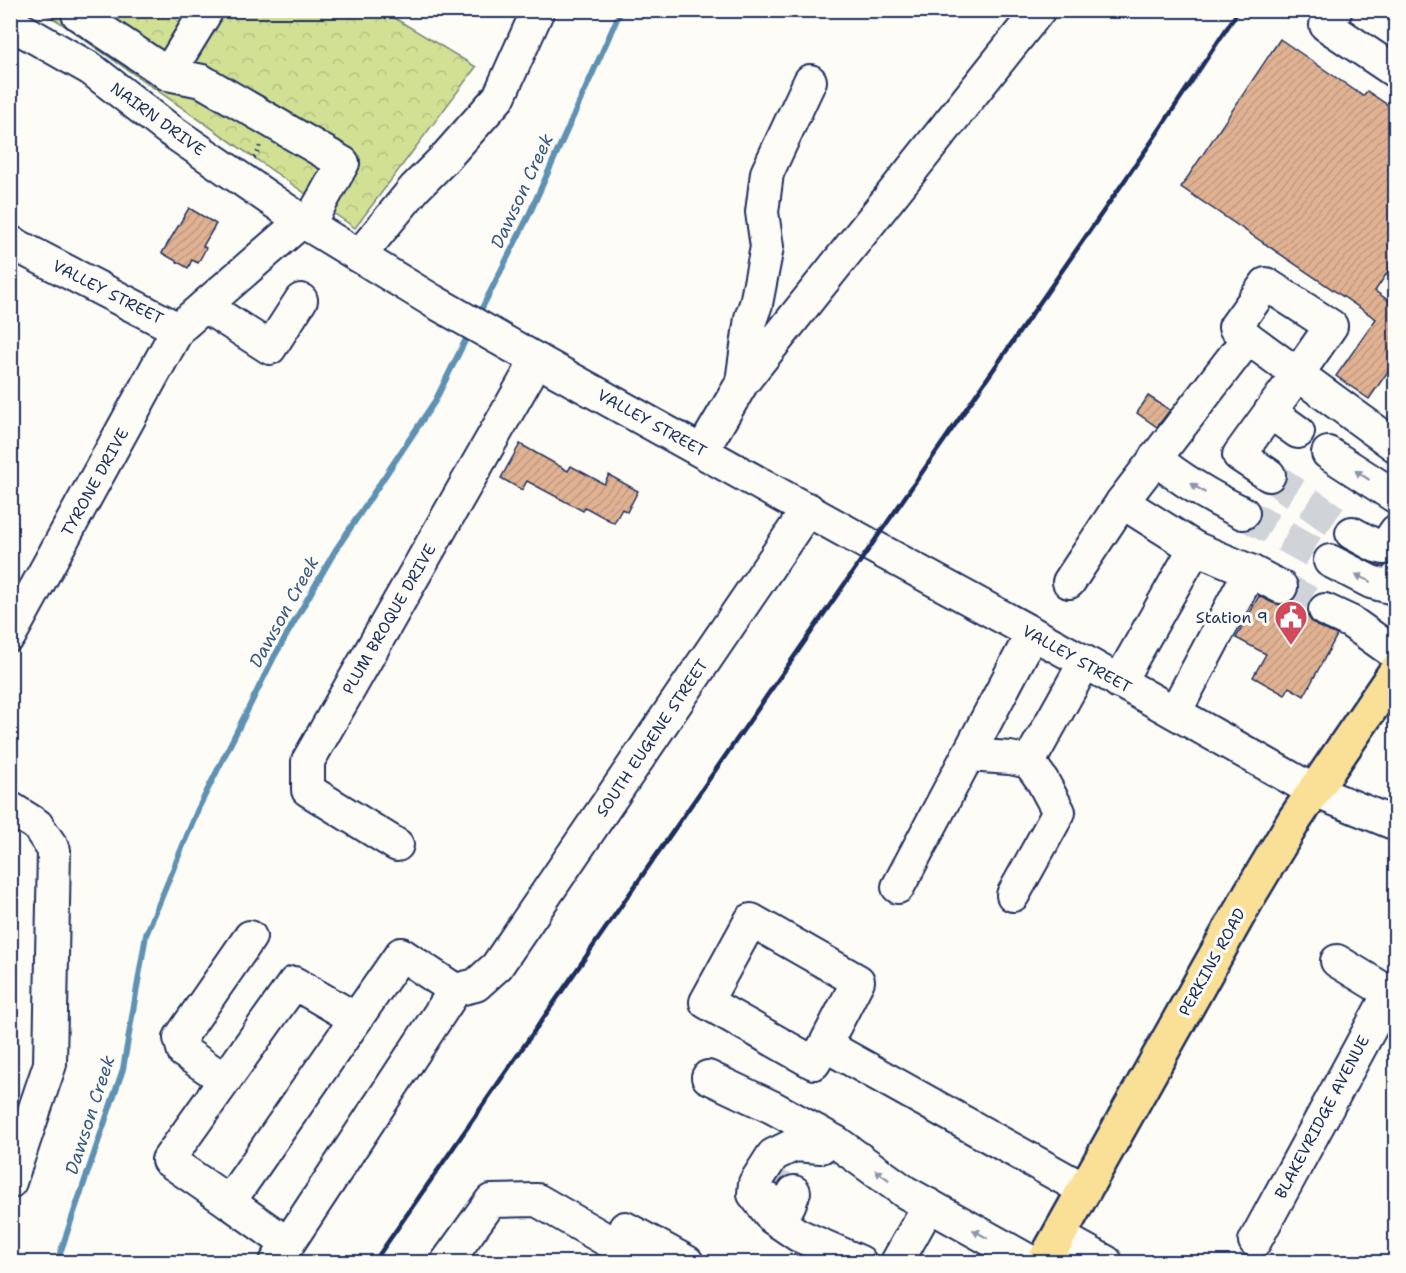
<svg xmlns="http://www.w3.org/2000/svg" width="1406" height="1273" viewBox="0 0 1406 1273" font-family="'Shantell Sans',sans-serif">
<style>
.park{fill:url(#park-crowns);stroke:#768879;stroke-width:1.5}
.lines{fill:none;stroke-linecap:round;stroke-linejoin:round}
.stream{stroke:#5e91b3;stroke-width:6}
.building{fill:url(#building-hatch);stroke:#1b2f5e;stroke-width:1.5}
.minor-tunnel{stroke:#d0d3d8;stroke-width:32;stroke-dasharray:32 16;stroke-linecap:butt}
.minor-casing{stroke:#1b2f5e;stroke-width:36}
.major-casing{stroke:#1b2f5e;stroke-width:38}
.path{stroke:#1b2f5e;stroke-width:4;stroke-dasharray:1.5 4.5;stroke-linecap:butt}
.minor{stroke:#fdfcf7;stroke-width:32}
.major{stroke:#fadf96;stroke-width:33}
.rail{stroke:#1b2f5e;stroke-width:4.5}
.oneway{fill:#8c96aa}
.labels{text-anchor:middle;dominant-baseline:central;stroke-width:6;stroke-linejoin:round;paint-order:stroke}
.street-label{font-size:16px;fill:#1b2f5e;stroke:#fdfcf7}
.poi-label{font-size:16px;fill:#1b2f5e;stroke:#fdfcf7;text-anchor:end}
.water-label{font-size:18px;font-style:italic;fill:#375882;stroke:#fdfcf7}
</style>
<defs>
<pattern id="park-crowns" width="20" height="18" patternUnits="userSpaceOnUse" patternTransform="scale(1.5)"><rect width="20" height="18" fill="#d2e094"/><path d="M2 6a3 3 0 1 1 6 0M12 15a3 3 0 1 1 6 0" fill="none" stroke="#b4c082"/></pattern>
<pattern id="building-hatch" width="6" height="6" patternUnits="userSpaceOnUse" patternTransform="scale(1.5)"><rect width="6" height="6" fill="#e1b292"/><path d="M-1 1l2-2M0 6l6-6M5 7l2-2" fill="none" stroke="#c09980"/></pattern>
</defs>
<rect width="100%" height="100%" fill="#fdfcf7"/>
<filter id="ink" filterUnits="userSpaceOnUse"><feTurbulence type="fractalNoise" baseFrequency=".0167" numOctaves="2"/><feDisplacementMap in="SourceGraphic" scale="12" xChannelSelector="R" yChannelSelector="G"/><feConvolveMatrix kernelMatrix="1 2 1 2 8 2 1 2 1" color-interpolation-filters="sRGB"/></filter>
<g filter="url(#ink)">
<path class="park" d="M40 11H383L476 67 355 228 56 20Z"/>
<g class="lines">
<g class="stream">
<path d="M478 316 528 217 621 10"/>
<path d="M57 1262 123 1069 146 935 198 809 274 657 335 551 435 401 469 333"/>
</g>
</g>
<g class="building">
<path d="M1280 39 1363 96 1367 91 1395 110V261L1375 291 1395 305V361L1369 399 1336 376 1376 319 1181 187Z"/>
<path d="M189 208 216 224 203 246 206 248 198 263 192 260 188 268 162 253Z"/>
<path d="M1148 396 1170 410 1157 427 1137 413Z"/>
<path d="M520 444 568 471 571 466 604 484 609 475 638 491 627 512 622 509 614 523 585 507 583 511 527 481 522 490 501 478Z"/>
<path d="M1259 596 1273 603 1281 605 1287 604 1308 616 1311 621 1317 626 1337 635 1304 696 1289 687 1285 695 1253 677 1266 654 1236 638Z"/>
</g>
<g class="lines">
<g class="minor-tunnel">
<path d="M1269 475 1352 533"/>
<path d="M1243 513 1330 561"/>
<path d="M1281 587 1325 610"/>
<path d="M773 1190 780 1170"/>
</g>
<defs>
<g id="minor">
<path d="M80 10 78 14 168 74 202 81 343 163 308 225"/>
<path d="M1336 10 1326 25 1396 72"/>
<path d="M10 23 91 69 167 128 302 221"/>
<path d="M168 74 206 12 203 10"/>
<path d="M10 242 178 329 302 221 433 301 535 359 872 546 1085 662 1314 791 1396 824"/>
<path d="M359 256 415 188 445 158 499 97 538 10"/>
<path d="M205 306 270 348 301 300"/>
<path d="M1248 338 1235 327 1266 284 1331 326 1297 375 1239 455 1269 475"/>
<path d="M742 382 751 318 756 304 767 247 762 212 767 173 810 81"/>
<path d="M1270 412 1298 432"/>
<path d="M702 451 742 383 1039 10"/>
<path d="M1328 453 1396 497"/>
<path d="M1155 458C1182 481 1212 498 1243 513"/>
<path d="M1352 533 1376 546 1384 548 1396 531"/>
<path d="M1330 561 1371 582 1390 587 1396 579"/>
<path d="M1250 571 1281 587"/>
<path d="M1069 582 1122 502"/>
<path d="M1325 610 1351 622 1396 654"/>
<path d="M10 635 178 329"/>
<path d="M1119 682 1195 548 1122 502 1248 338 1396 446"/>
<path d="M1175 712 1250 571 1195 548"/>
<path d="M968 755 1010 758 1029 762 1085 662"/>
<path d="M10 808 37 825 54 850 50 1064 10 1182"/>
<path d="M397 845 308 790V761L537 360"/>
<path d="M898 887 1032 634"/>
<path d="M1013 895 1059 812 1042 780 1029 762"/>
<path d="M1337 961 1396 997"/>
<path d="M825 1045 858 981 751 920 706 1002 814 1063 825 1045 1085 1190"/>
<path d="M708 1077 772 1107 836 1142 905 1192 1031 1262"/>
<path d="M225 1080 184 1052 180 1038 250 937"/>
<path d="M794 1192 789 1205 773 1218 754 1194 755 1183 773 1155 794 1145 821 1147"/>
<path d="M770 1200 769 1206 773 1218 798 1235 860 1262"/>
<path d="M229 1202 168 1160 294 983 356 1019"/>
<path d="M625 1228 687 1262"/>
<path d="M1059 1236 1106 1262"/>
<path d="M1255 1241 1389 994"/>
<path d="M288 1244 229 1202 401 954 455 990"/>
<path d="M276 1262 455 990 476 985 497 966 808 509"/>
<path d="M447 1262 491 1201 537 1200 645 1262"/>
<path d="M897 1262 929 1205"/>
</g>
<path id="major" d="M1044 1262 1250 894 1295 819 1396 671"/>
</defs>
<use href="#minor" class="minor-casing"/>
<use href="#major" class="major-casing"/>
<path class="path" d="M254 158 259 150 260 143"/>
<use href="#minor" class="minor"/>
<use href="#major" class="major"/>
<path class="rail" d="M374 1262 1152 141 1239 10"/>
</g>
<defs><path id="oneway-solid" d="M-6-.8H1V-3.2L6.5 0L1 3.2V.8H-6Z" transform="scale(1.5)"/></defs>
<g class="oneway">
<use href="#oneway-solid" transform="translate(1362 475) rotate(-147)"/>
<use href="#oneway-solid" transform="translate(1198 488) rotate(-146)"/>
<use href="#oneway-solid" transform="translate(1363 578) rotate(-154)"/>
<use href="#oneway-solid" transform="translate(882 1175) rotate(-144)"/>
<use href="#oneway-solid" transform="translate(980 1234) rotate(-150)"/>
</g>
</g>
<defs>
<symbol id="civic-pin" viewBox="-11 -11 22 30"><path d="M0 17L-7.5 6A9.5 9.5 0 1 1 7.5 6Z" fill="#d1495b" stroke="#fdfcf7"/><path d="M-.6-6.5H3V-4.5H.6V-3L4-1V1h2V6H-6V1h2V-1L-.6-3ZM-1.2 2.5V6h2.4V2.5Z" fill="#fff"/></symbol>
</defs>
<g fill-rule="evenodd">
<use href="#civic-pin" x="1272" y="598" width="38" height="52"/>
</g>
<g class="labels">
<g class="street-label">
<text transform="translate(158 119) rotate(36)">NAIRN DRIVE</text>
<text transform="translate(108 292) rotate(27)">VALLEY STREET</text>
<text transform="translate(652 423) rotate(29)">VALLEY STREET</text>
<text transform="translate(95 482) rotate(-61)">TYRONE DRIVE</text>
<text transform="translate(389 619) rotate(-60)">PLUM BROQUE DRIVE</text>
<text transform="translate(1077 659) rotate(29)">VALLEY STREET</text>
<text transform="translate(652 738) rotate(-56)">SOUTH EUGENE STREET</text>
<text transform="translate(1212 962) rotate(-61)">PERKINS ROAD</text>
<text transform="translate(1322 1117) rotate(-62)">BLAKEVRIDGE AVENUE</text>
</g>
<g class="poi-label">
<text x="1268" y="617">Station 9</text>
</g>
<g class="water-label">
<text transform="translate(522 191) rotate(-65)">Dawson Creek</text>
<text transform="translate(284 612) rotate(-61)">Dawson Creek</text>
<text transform="translate(90 1115) rotate(-72)">Dawson Creek</text>
</g>
</g>
<rect width="1406" height="1273" fill="none" stroke="#fdfcf7" stroke-width="36"/>
<rect x="18" y="18" width="1370" height="1237" fill="none" stroke="#1b2f5e" stroke-width="2" filter="url(#ink)"/>
</svg>
